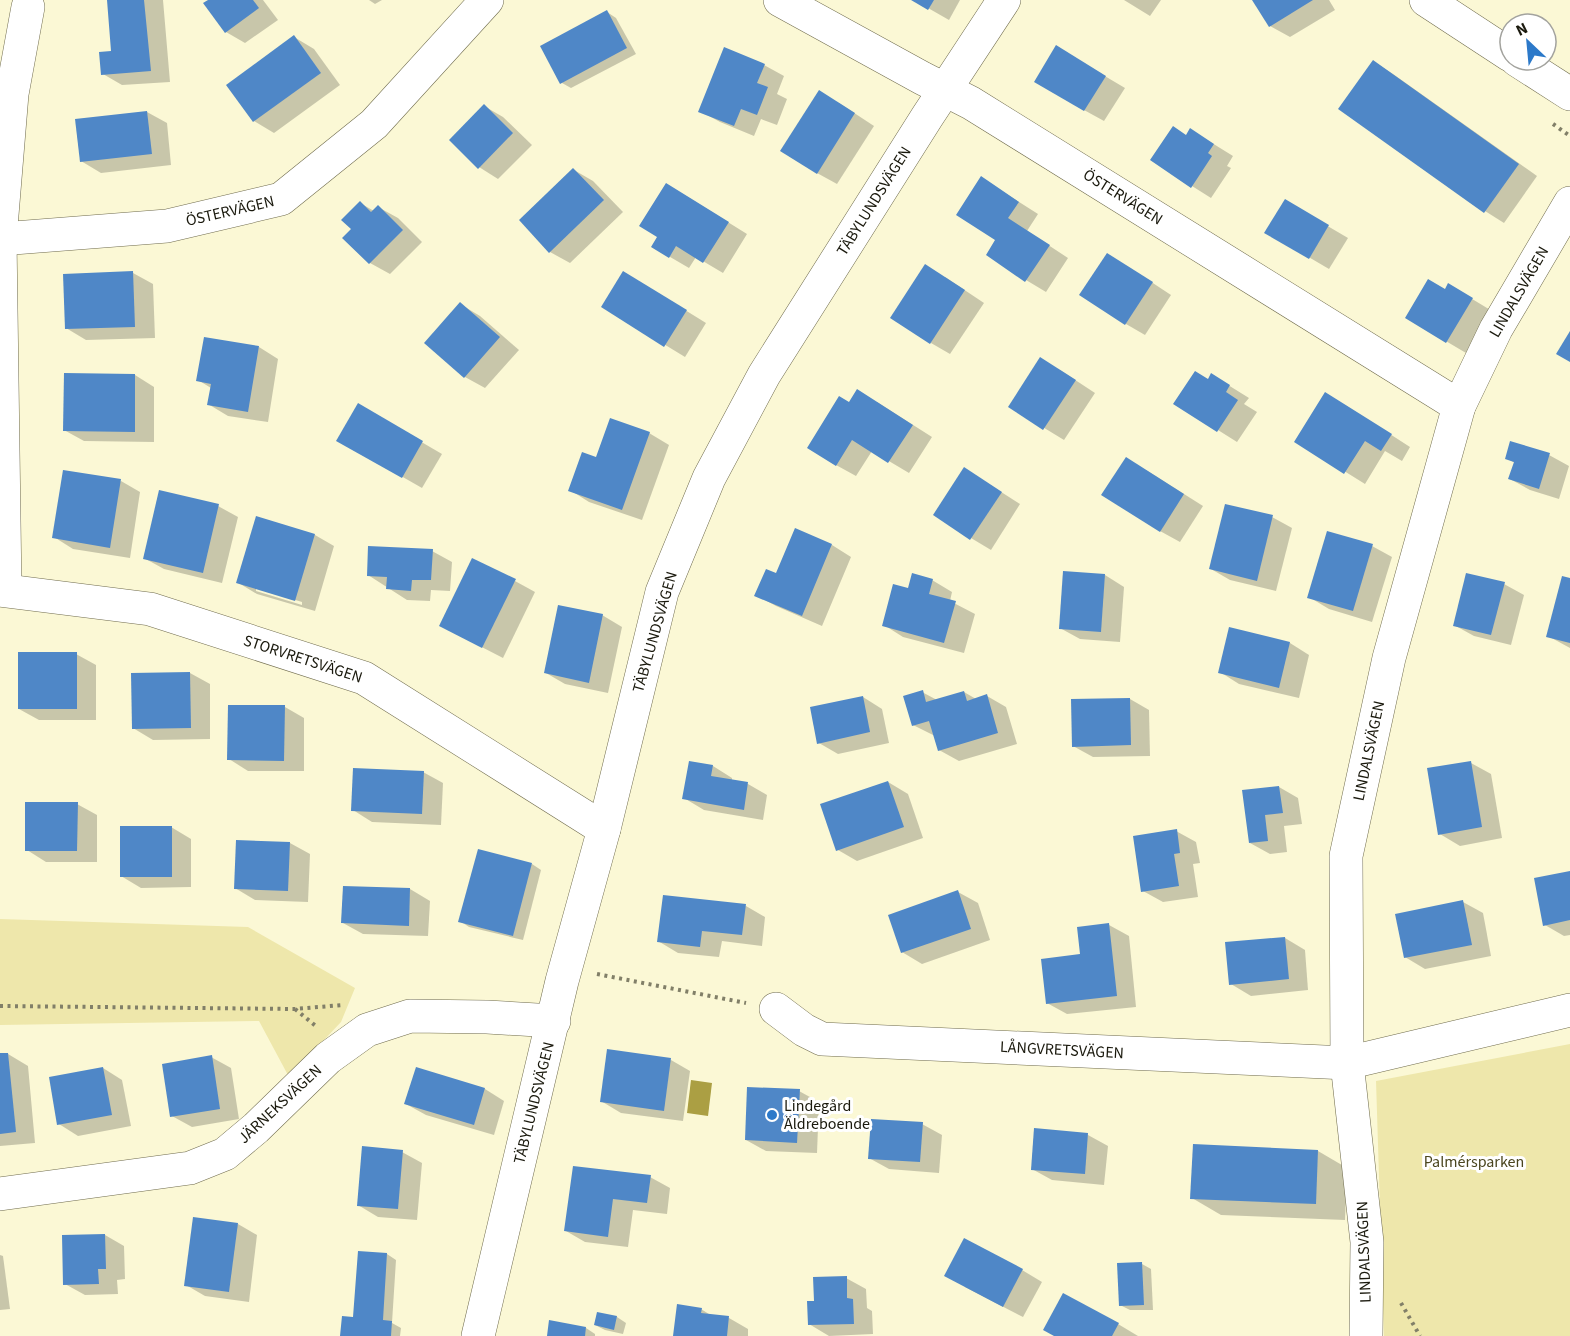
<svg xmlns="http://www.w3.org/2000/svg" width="1570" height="1336" viewBox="0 0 1570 1336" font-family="'Source Sans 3',sans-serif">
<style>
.green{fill:#eee7ab}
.water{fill:#ab9f43}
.shadow{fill:#0003;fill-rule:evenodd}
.building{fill:#4f87c7}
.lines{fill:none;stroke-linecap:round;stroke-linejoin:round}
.minor-casing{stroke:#706c4e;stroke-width:34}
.tertiary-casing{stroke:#706c4e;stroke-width:34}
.path{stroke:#817f68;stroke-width:4;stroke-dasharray:3 4.5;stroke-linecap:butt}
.minor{stroke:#fff;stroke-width:33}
.tertiary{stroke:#fff;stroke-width:33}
.poi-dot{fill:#2c79c9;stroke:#fff;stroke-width:2}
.labels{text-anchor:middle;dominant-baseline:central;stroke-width:6;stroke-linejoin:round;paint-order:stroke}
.street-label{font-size:16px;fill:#1a190d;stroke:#fff}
.poi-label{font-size:16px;fill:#1a190d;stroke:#fff;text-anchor:start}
.park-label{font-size:16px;fill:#4a451e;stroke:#fff}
</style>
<rect width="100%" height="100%" fill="#fbf8d5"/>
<g class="green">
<path d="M0 919 248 927 355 988 341 1022 289 1077 259 1021 0 1025Z"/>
<path d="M1570 1044V1336H1384L1376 1081Z"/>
</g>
<path class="water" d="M691 1080 712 1083 708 1116 687 1113Z"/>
<g class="shadow">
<path d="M108 0H163L170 82 122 85 103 74 113 52Z"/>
<path d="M210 0H263L278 20 245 43 226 32Z"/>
<path d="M369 0H382L375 4Z"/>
<path d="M914 0H960L949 20Z"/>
<path d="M1124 0H1161L1150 16Z"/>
<path d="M1254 0H1329L1335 10 1290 37 1270 26Z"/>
<path d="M607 12 616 18 636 54 571 88 562 83Z"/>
<path d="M294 37 314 49 340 85 274 133 254 121Z"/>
<path d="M1076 59 1125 88 1104 121 1084 110Z"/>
<path d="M1374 62 1393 74 1537 176 1504 223 1485 211Z"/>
<path d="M764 65 784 76 777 94 787 99 777 125 761 119 754 136 720 122 700 111Z"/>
<path d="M839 103 874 126 837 184 817 173Z"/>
<path d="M484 106 503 117 532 145 498 179 479 167Z"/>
<path d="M147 112 167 123 171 165 101 173 81 161Z"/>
<path d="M1191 130 1233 156 1227 166 1231 168 1211 198 1192 186 1187 136Z"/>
<path d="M574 170 593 181 623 212 570 263 550 252Z"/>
<path d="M981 178 1038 214 1027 231 1068 258 1046 292 1026 280 997 240Z"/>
<path d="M686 196 747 234 723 273 696 257 689 268 653 247Z"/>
<path d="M1285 201 1348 238 1329 269 1266 232Z"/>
<path d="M360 203 374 211 378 207 398 218 422 242 390 274 370 263 344 238 353 229Z"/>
<path d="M1127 266 1171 295 1145 335 1126 324Z"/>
<path d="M133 273 153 284 155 338 86 340 66 328Z"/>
<path d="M945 277 984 303 950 354 931 343Z"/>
<path d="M643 284 706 323 685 357 603 307Z"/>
<path d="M1449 285 1492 311 1466 353 1407 318 1445 290Z"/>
<path d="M460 304 480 316 519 350 485 388 465 377Z"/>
<path d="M259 347 278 359 268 422 228 416 208 404 211 388 198 380Z"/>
<path d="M1060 370 1095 393 1064 440 1010 407Z"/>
<path d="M135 375 154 387V442L84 441 64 430Z"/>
<path d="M1212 375 1249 398 1244 404 1257 412 1237 442 1175 403 1209 381Z"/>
<path d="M877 402 932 437 909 473 872 451 856 476 836 465 850 404Z"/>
<path d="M358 405 442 454 422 488 338 440Z"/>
<path d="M1345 405 1410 447 1402 461 1385 451 1365 484 1296 441Z"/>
<path d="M649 433 669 445 642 520 589 502 570 490 597 459Z"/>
<path d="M1549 455 1569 466 1559 499 1530 490 1510 479 1515 463 1506 458Z"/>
<path d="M1146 470 1203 506 1180 542 1160 531Z"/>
<path d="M121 481 140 492 130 558 73 549 54 537Z"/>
<path d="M984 481 1020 504 991 550 971 538Z"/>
<path d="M218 506 238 517 222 583 164 569 144 558Z"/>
<path d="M257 517 315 535 334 546 315 611 257 594 237 582ZM256 588 302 602V605L256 591Z"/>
<path d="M1272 517 1292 528 1276 591 1230 580 1211 569Z"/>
<path d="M796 530 832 545 851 557 822 626 776 606 756 595 776 575Z"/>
<path d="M1372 546 1392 557 1372 622 1329 609 1309 597Z"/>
<path d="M432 551 452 562 450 591 431 590 430 601 407 600 368 575Z"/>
<path d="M1105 575 1124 587 1120 642 1080 639 1060 628Z"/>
<path d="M932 580 952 592 950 601 975 614 964 653 903 637 884 625 909 590Z"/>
<path d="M1570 580V648L1548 636Z"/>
<path d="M515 581 535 592 503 658 441 626Z"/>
<path d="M1504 584 1524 595 1511 645 1474 636 1454 625Z"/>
<path d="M602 615 622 627 608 693 565 684 546 673Z"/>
<path d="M1230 629 1290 643 1309 655 1299 698 1239 684 1220 672Z"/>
<path d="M76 654 96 665V720H39L19 709Z"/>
<path d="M190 673 210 684V739L153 740 133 728Z"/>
<path d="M922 692 937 700 964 692 976 699 987 696 1006 707 1017 744 959 761 939 750 935 736 913 725Z"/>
<path d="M863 697 882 709 889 743 838 754 819 743Z"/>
<path d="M1130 699 1149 710 1150 756 1093 757 1073 746Z"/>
<path d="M285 707 304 718V771H248L229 759Z"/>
<path d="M690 763 713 766 732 778V781L748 784 767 795 763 820 704 810 684 798Z"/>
<path d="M1471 763 1491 774 1502 838 1460 846 1440 834Z"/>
<path d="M423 772 443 783 441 825 372 822 353 810Z"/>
<path d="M888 782 908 794 923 838 857 861 838 850Z"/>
<path d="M1279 787 1298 798 1302 824 1284 826 1287 852 1270 854 1250 843Z"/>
<path d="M77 804 97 815V862H46L27 850Z"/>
<path d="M171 827 191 839V887L141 888 121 876Z"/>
<path d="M1176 831 1196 842 1200 863 1193 864 1198 897 1163 902 1143 891Z"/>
<path d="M290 843 310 854 308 902 255 900 235 888Z"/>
<path d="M532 864 541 870 523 940 469 927 460 921Z"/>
<path d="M1570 873V935L1564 936 1545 925Z"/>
<path d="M410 889 430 901 428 936 363 934 343 923Z"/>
<path d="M958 892 978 903 990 940 922 964 902 952Z"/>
<path d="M1463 902 1483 913 1491 956 1425 969 1405 957Z"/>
<path d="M746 906 765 917 762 946 722 941 719 957 678 953 658 941Z"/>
<path d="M1109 925 1129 936 1136 1007 1067 1014 1047 1003 1082 956Z"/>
<path d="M1285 938 1305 950 1308 990 1251 996 1231 984Z"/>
<path d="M8 1054 28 1066 35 1143 0 1146V1055Z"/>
<path d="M211 1057 231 1068 239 1119 192 1127 172 1116Z"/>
<path d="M671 1060 690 1071 683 1121 621 1113 601 1101Z"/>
<path d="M103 1068 122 1080 131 1126 78 1136 59 1124Z"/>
<path d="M417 1069 485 1089 504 1101 494 1135 426 1115 406 1104Z"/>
<path d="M799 1091 819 1102 817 1153 766 1151 746 1140Z"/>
<path d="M922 1124 942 1135 939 1173 889 1169 869 1158Z"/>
<path d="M1036 1130 1088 1135 1108 1146 1104 1185 1052 1180 1032 1169Z"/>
<path d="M1194 1146 1318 1151 1347 1168 1345 1220 1221 1215 1192 1198Z"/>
<path d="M402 1152 422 1163 417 1220 378 1217 358 1205Z"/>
<path d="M574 1167 650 1177 670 1188 667 1214 633 1210 628 1247 585 1242 566 1231Z"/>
<path d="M238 1224 257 1235 249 1302 205 1296 186 1285Z"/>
<path d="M105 1235 124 1246 125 1279 117 1280 118 1294 85 1295 65 1284Z"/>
<path d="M359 1253 387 1254 396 1260 392 1323 401 1328 400 1336H344L354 1318Z"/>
<path d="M0 1255 3 1256 10 1309 0 1310Z"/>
<path d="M1142 1264 1151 1269 1153 1310H1130L1120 1305Z"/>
<path d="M1022 1270 1042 1282 1023 1317 965 1287Z"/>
<path d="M846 1278 866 1289 867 1308 872 1311 873 1334 829 1336 809 1324 815 1303Z"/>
<path d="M1064 1295 1118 1324 1138 1336H1057Z"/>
<path d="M701 1309 712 1316 729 1318 748 1329V1336H674Z"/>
<path d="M617 1317 626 1323 623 1334 605 1330 595 1325Z"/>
<path d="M586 1328 595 1334V1336H548Z"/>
</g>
<g class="building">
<path d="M107 0H144L151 71 101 75 99 52 111 51Z"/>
<path d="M208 0H253L259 8 225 33 203 3Z"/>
<path d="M911 0H934L928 10Z"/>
<path d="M1252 0H1313L1269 27Z"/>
<path d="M607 10 627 48 560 84 540 46Z"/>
<path d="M294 35 321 73 253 122 226 85Z"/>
<path d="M1056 45 1106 76 1084 111 1034 82Z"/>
<path d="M724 47 765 64 757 83 768 87 757 115 741 109 734 126 698 112Z"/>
<path d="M1373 60 1519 164 1484 213 1338 109Z"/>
<path d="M819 90 855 113 817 174 780 151Z"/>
<path d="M484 104 513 133 478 169 449 140Z"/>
<path d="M147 111 152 154 80 162 75 119Z"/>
<path d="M1173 126 1186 135 1190 128 1214 144 1208 153 1212 156 1191 188 1150 160Z"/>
<path d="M573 168 604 200 549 253 519 220Z"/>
<path d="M981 176 1019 202 1008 218 1050 245 1025 282 986 255 995 240 956 215Z"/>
<path d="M666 183 729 222 703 263 676 246 669 258 651 247 657 237 639 226Z"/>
<path d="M1285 199 1329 225 1309 259 1264 233Z"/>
<path d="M360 201 371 212 378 205 403 230 369 264 342 238 351 229 341 220Z"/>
<path d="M1107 253 1153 282 1125 325 1079 295Z"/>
<path d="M925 264 965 290 930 344 890 318Z"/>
<path d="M133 271 135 327 65 329 63 274Z"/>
<path d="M623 271 687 310 664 347 601 307Z"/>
<path d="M1428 279 1445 289 1448 283 1473 298 1446 343 1405 318Z"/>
<path d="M460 302 500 337 464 378 424 343Z"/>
<path d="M1570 331V362L1556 354Z"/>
<path d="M204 337 259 346 248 412 207 405 211 384 196 381Z"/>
<path d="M1040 357 1076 380 1043 430 1008 407Z"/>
<path d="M1195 371 1208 379 1211 373 1230 385 1226 392 1238 400 1217 432 1173 404Z"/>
<path d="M64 373 135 374V432L63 431Z"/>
<path d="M857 389 913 425 888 463 852 440 836 466 807 448 839 396 849 402Z"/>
<path d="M1325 392 1392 434 1381 451 1365 441 1344 474 1294 442Z"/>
<path d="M358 403 423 441 402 478 336 441Z"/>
<path d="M610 418 650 432 622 510 568 491 582 452 596 457Z"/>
<path d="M1510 441 1550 453 1539 489 1508 479 1514 462 1505 459Z"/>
<path d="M1126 457 1184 494 1160 532 1101 495Z"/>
<path d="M964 467 1002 492 970 540 933 515Z"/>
<path d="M63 470 121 479 110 548 52 538Z"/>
<path d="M159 490 219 504 203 573 143 559Z"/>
<path d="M1225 504 1273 515 1257 581 1209 569Z"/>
<path d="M256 516 315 534 295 601 236 583Z"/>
<path d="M795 528 832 544 802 616 754 596 766 569 776 573Z"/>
<path d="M1327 531 1373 544 1353 611 1307 598Z"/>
<path d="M368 546 433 549 431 580H412L411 591 386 589 387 577 367 576Z"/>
<path d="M472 558 516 579 482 648 439 626Z"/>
<path d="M1063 571 1105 574 1101 632 1059 629Z"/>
<path d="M912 573 933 579 929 594 956 601 944 643 882 626 893 584 908 588Z"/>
<path d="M1466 573 1505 582 1491 635 1453 626Z"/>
<path d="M1562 576 1570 578V643L1546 637Z"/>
<path d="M558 605 603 614 589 683 544 673Z"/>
<path d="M1229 627 1290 642 1279 688 1218 673Z"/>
<rect x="18" y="652" width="59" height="57"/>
<path d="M190 672 191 728 132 729 131 673Z"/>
<path d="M923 690 926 702 964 691 967 701 987 694 998 733 938 751 929 721 912 726 903 696Z"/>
<path d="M863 696 870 732 817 744 810 707Z"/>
<path d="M1130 698 1131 745 1072 747 1071 699Z"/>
<path d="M228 705H285L284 761 227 760Z"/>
<path d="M689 761 713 765 711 776 748 782 744 810 682 799Z"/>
<path d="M1471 761 1482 827 1438 835 1427 768Z"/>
<path d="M353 768 424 771 422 814 351 811Z"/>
<path d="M888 781 904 827 836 851 820 804Z"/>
<path d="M1279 786 1283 813 1265 815 1268 841 1249 843 1242 790Z"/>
<path d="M25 802H78L77 851H25Z"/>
<rect x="120" y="826" width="52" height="51"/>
<path d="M1177 829 1180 853 1174 854 1179 886 1141 892 1133 836Z"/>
<path d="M236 840 290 842 288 891 234 889Z"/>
<path d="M478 849 532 863 513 936 458 922Z"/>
<path d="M1570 871V920L1543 926 1534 878Z"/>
<path d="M343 886 410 888 409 926 341 923Z"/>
<path d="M958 890 971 929 901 953 888 915Z"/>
<path d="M663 895 746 904 742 935 702 931 700 947 657 942Z"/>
<path d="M1463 900 1472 945 1404 958 1395 914Z"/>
<path d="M1109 923 1117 996 1046 1004 1041 959 1080 954 1077 927Z"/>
<path d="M1285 937 1289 979 1229 985 1225 942Z"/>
<path d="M607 1049 671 1058 664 1111 600 1102Z"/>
<path d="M0 1053H8L16 1132 0 1134Z"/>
<path d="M212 1055 220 1109 170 1117 162 1064Z"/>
<path d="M103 1067 112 1115 57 1125 49 1077Z"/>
<path d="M416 1067 485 1088 474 1125 404 1104Z"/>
<path d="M747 1087 800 1089 797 1143 745 1140Z"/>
<path d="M871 1119 923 1122 920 1162 868 1159Z"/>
<path d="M1034 1128 1088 1133 1085 1174 1031 1170Z"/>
<path d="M1193 1144 1318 1150 1316 1204 1190 1199Z"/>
<path d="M362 1146 403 1150 398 1209 357 1206Z"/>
<path d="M573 1166 651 1175 647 1203 613 1199 608 1237 564 1231Z"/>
<path d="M193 1217 238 1223 229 1292 184 1286Z"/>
<path d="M105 1234 106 1269H98L99 1284 63 1285 62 1235Z"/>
<path d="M964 1238 1023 1269 1003 1307 944 1276Z"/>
<path d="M358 1251 387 1253 383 1320 392 1321 391 1336H340L342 1316 353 1317Z"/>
<path d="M1142 1262 1144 1305 1119 1306 1117 1263Z"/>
<path d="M847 1276V1298L853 1299 854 1324 808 1325 807 1301H814L813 1277Z"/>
<path d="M1063 1293 1119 1323 1112 1336H1054L1043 1330Z"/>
<path d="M677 1304 702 1308 701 1313 729 1316 727 1336H673Z"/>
<path d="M597 1312 617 1316 614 1330 594 1325Z"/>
<path d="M549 1320 586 1327 585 1336H547Z"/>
</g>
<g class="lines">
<defs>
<g id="minor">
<path d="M780 0 922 78 971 103 1459 406"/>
<path d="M0 239 167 226 281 199 374 124 487 0"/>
<path d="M0 590 150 609 364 678 604 829"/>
<path d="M5 590 0 239 12 94 28 7"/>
<path d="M776 1009 804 1030 822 1039 1347 1063 1570 1010"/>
<path d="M0 1194 190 1168 225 1154 256 1128 328 1058 367 1030 410 1016 487 1017 554 1021"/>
<path d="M478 1336 562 981 604 829 662 592 709 478 764 375 927 117 1004 0"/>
<path d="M1366 1336 1367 1242 1347 1063 1346 856 1389 658 1459 406 1496 329 1570 203"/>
</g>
<g id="tertiary">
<path d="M1426 0 1510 55"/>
<path d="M1517 60 1570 94"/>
</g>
</defs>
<use href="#minor" class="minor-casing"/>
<use href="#tertiary" class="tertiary-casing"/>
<g class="path">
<path d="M1553 124 1570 136"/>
<path d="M597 974 746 1003"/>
<path d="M0 1006 294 1009 343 1005"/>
<path d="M295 1009 317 1027"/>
<path d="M1401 1303 1420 1336"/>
</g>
<use href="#minor" class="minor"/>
<use href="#tertiary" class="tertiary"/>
</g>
<circle class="poi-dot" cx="772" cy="1115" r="6"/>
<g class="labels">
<g class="street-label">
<text transform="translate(1123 197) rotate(32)">ÖSTERVÄGEN</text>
<text transform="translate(874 201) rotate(-58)">TÄBYLUNDSVÄGEN</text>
<text transform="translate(230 211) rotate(-13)">ÖSTERVÄGEN</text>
<text transform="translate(1519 292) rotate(-60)">LINDALSVÄGEN</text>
<text transform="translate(655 632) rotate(-74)">TÄBYLUNDSVÄGEN</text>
<text transform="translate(303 659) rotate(18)">STORVRETSVÄGEN</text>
<text transform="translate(1369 751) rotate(-78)">LINDALSVÄGEN</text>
<text transform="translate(1062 1050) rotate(3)">LÅNGVRETSVÄGEN</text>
<text transform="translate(534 1103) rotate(-76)">TÄBYLUNDSVÄGEN</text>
<text transform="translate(280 1104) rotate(-43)">JÄRNEKSVÄGEN</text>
<text transform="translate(1364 1252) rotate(-92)">LINDALSVÄGEN</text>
</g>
<g class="poi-label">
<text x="784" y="1106">Lindegård<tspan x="784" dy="18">Äldreboende</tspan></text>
</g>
<g class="park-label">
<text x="1474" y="1162">Palmérsparken</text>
</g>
</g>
<g transform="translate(1528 42) rotate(334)"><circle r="28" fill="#ffffff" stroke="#a3a39e" stroke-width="1.5"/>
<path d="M0-4.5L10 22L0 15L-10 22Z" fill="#2c79c9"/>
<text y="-9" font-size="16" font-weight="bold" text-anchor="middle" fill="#1a190d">N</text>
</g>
</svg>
